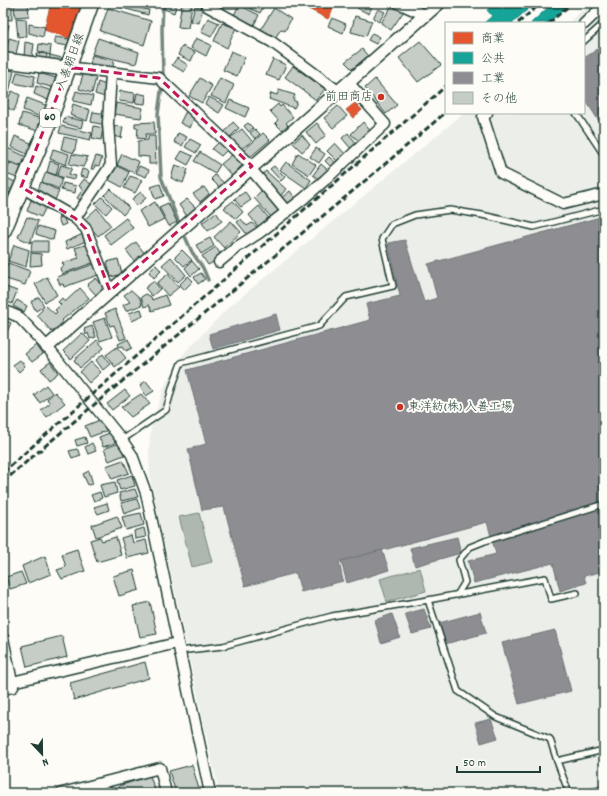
<svg xmlns="http://www.w3.org/2000/svg" width="607" height="796" viewBox="0 0 607 796" font-family="Dekko,'Klee One',sans-serif">
<style>
.built{fill:#eceee9}
.water{fill:#aeb8b1;stroke:#75877f}
.shops{fill:#e4572e;stroke:#a94f30}
.public{fill:#17a398;stroke:#19847a}
.industry{fill:#8d8d92;stroke:#6c7576}
.lines{fill:none;stroke-linecap:round;stroke-linejoin:round}
.stream{stroke:#75877f;stroke-width:3.5}
.building{fill:#c6cdc7;stroke:#1f3d34}
.service-casing{stroke:#1f3d34;stroke-width:8}
.minor-casing{stroke:#1f3d34;stroke-width:13}
.tertiary-casing{stroke:#1f3d34;stroke-width:15}
.secondary-casing{stroke:#1f3d34;stroke-width:17}
.primary-casing{stroke:#1f3d34;stroke-width:18}
.service{stroke:#fdfcf7;stroke-width:5}
.minor{stroke:#fdfcf7;stroke-width:10}
.tertiary{stroke:#fdfcf7;stroke-width:12}
.secondary{stroke:#fdfcf7;stroke-width:14}
.primary{stroke:#fdfcf7;stroke-width:15}
.rail{stroke:#1f3d34;stroke-width:3;stroke-dasharray:6 3;stroke-linecap:butt}
.marked{fill:none;stroke:#c2185b;stroke-width:3;stroke-dasharray:8 5;stroke-linejoin:round}
.poi-dot{fill:#c8321e;stroke:#fdfcf7;stroke-width:1.5}
.labels{text-anchor:middle;dominant-baseline:central;stroke-width:4;stroke-linejoin:round;paint-order:stroke}
.shield{fill:#fdfcf7;stroke:#62766e;stroke-width:1}
.shield-label{font-size:11px;font-weight:bold;fill:#1f3d34}
.street-label{font-size:12px;fill:#1f3d34;stroke:#fdfcf7}
.poi-label{font-size:12px;fill:#1f3d34;stroke:#fdfcf7;text-anchor:end}
</style>
<rect width="100%" height="100%" fill="#fdfcf7"/>
<filter id="ink" filterUnits="userSpaceOnUse"><feTurbulence type="fractalNoise" baseFrequency=".025" numOctaves="2"/><feDisplacementMap in="SourceGraphic" scale="8" xChannelSelector="R" yChannelSelector="G"/><feConvolveMatrix kernelMatrix="1 2 1 2 8 2 1 2 1" color-interpolation-filters="sRGB"/></filter>
<g filter="url(#ink)">
<path class="built" d="M591 3H604V793H219L150 478 149 448 151 429 159 402 166 383 184 353 229 307 464 113H584V23H568Z"/>
<g class="water">
<path d="M199 513 212 562 192 567 179 517Z"/>
<path d="M420 568 426 591 387 602 380 579Z"/>
</g>
<g class="shops">
<path d="M51 3H82L79 25H74L69 38 44 30Z"/>
<path d="M297 3H336L328 19Z"/>
<path d="M355 103 362 110 353 118 346 110Z"/>
</g>
<g class="public">
<path d="M495 3H535L512 23H484L492 16 487 10Z"/>
<path d="M553 3H571L548 23H531Z"/>
</g>
<g class="industry">
<path d="M604 45V129L584 98V58Z"/>
<path d="M604 216V571L584 576 586 583 560 591 553 563 474 583 468 561 496 554 487 522 339 562 343 581 301 592 296 573 245 586 224 507 202 510 188 449 206 444 187 370 370 320 366 304 400 296 388 243 405 240 424 302 437 298 428 264Z"/>
<path d="M276 314 280 330 213 349 209 334Z"/>
<path d="M457 537 461 553 415 566 410 548Z"/>
<path d="M382 550 389 570 347 583 341 561Z"/>
<path d="M424 609 431 629 412 634 405 614Z"/>
<path d="M480 612 486 633 445 644 439 623Z"/>
<path d="M392 614 400 637 381 643 375 620Z"/>
<path d="M555 630 571 691 519 704 502 643Z"/>
<path d="M491 719 498 738 481 743 475 723Z"/>
<path d="M604 785V793H589L588 789Z"/>
</g>
<g class="lines">
<g class="stream">
<path d="M163 78 162 30 163 3"/>
<path d="M162 84 158 114 161 177 180 226"/>
<path d="M183 232 192 252 203 268 208 280"/>
</g>
</g>
<g class="building">
<path d="M3 3H12V20L3 19Z"/>
<path d="M14 3H28L29 16 15 17Z"/>
<path d="M113 3H137L136 7 149 10 148 15 112 5Z"/>
<path d="M166 3H177L174 13 164 9Z"/>
<path d="M182 3 192 5 188 28 178 27Z"/>
<path d="M246 3H265L260 13 245 6Z"/>
<path d="M359 3H373L369 14 357 8Z"/>
<path d="M393 4 404 11 391 30 381 23Z"/>
<path d="M239 5 259 15 254 25 234 15Z"/>
<path d="M195 6 203 8 199 23 191 21Z"/>
<path d="M108 8 151 21 144 45 100 31Z"/>
<path d="M274 8 291 19 285 31 281 29 275 38 261 29Z"/>
<path d="M378 9 385 12 379 22 373 18Z"/>
<path d="M355 16 372 21 366 36 351 32Z"/>
<path d="M16 18 26 19 27 36 18 37Z"/>
<path d="M208 18 219 23 211 37 201 32Z"/>
<path d="M332 18 346 24 343 33 328 26Z"/>
<path d="M222 23 236 28 227 48 214 41Z"/>
<path d="M3 24 9 25 3 47Z"/>
<path d="M29 24 45 27 43 37 29 33Z"/>
<path d="M372 33 380 37 376 44 368 40Z"/>
<path d="M55 37 69 39V46L55 44Z"/>
<path d="M9 38 19 41 15 58 5 57Z"/>
<path d="M98 38 139 52 136 64 92 54Z"/>
<path d="M196 38 211 45 206 56 191 48Z"/>
<path d="M420 41 441 65 418 82 399 58Z"/>
<path d="M25 42 34 44 32 58 24 57Z"/>
<path d="M39 44 51 46 50 55 38 51Z"/>
<path d="M182 46 195 52 191 61 178 55Z"/>
<path d="M362 49 368 56 352 69 345 62Z"/>
<path d="M231 51 245 57 237 76 223 70Z"/>
<path d="M37 53 47 54 46 63 35 62Z"/>
<path d="M50 55 62 58 61 65 48 63Z"/>
<path d="M92 55 114 61 112 70 90 64Z"/>
<path d="M177 58 188 65 184 72 172 65Z"/>
<path d="M273 59 286 65 279 80 266 75Z"/>
<path d="M293 66 325 89 316 100 285 77Z"/>
<path d="M4 69 14 71 9 92 3 91Z"/>
<path d="M17 72 35 76 33 87 14 83Z"/>
<path d="M39 73 56 78 54 88 37 83Z"/>
<path d="M83 74 96 78 92 93 79 89Z"/>
<path d="M200 78 212 86 202 103 189 96Z"/>
<path d="M220 78 234 85 226 103 211 96Z"/>
<path d="M375 79 397 105 386 114 365 88Z"/>
<path d="M98 82 106 85 105 97 95 94Z"/>
<path d="M36 86 53 91 50 101 34 94Z"/>
<path d="M279 90 295 95 293 100 297 102 294 108 269 99 271 93 277 95Z"/>
<path d="M12 91 20 95 14 111 4 106Z"/>
<path d="M76 91 93 96 91 105 73 101Z"/>
<path d="M120 91 135 93 134 103 119 101Z"/>
<path d="M137 93 146 95 145 104 135 103Z"/>
<path d="M209 97 224 105 219 113 205 104Z"/>
<path d="M27 98 48 106 43 118 23 110Z"/>
<path d="M230 100 249 108 245 117 226 108Z"/>
<path d="M116 103 143 108 141 118 114 114Z"/>
<path d="M73 104 90 110 87 121 70 115Z"/>
<path d="M278 104 280 107 282 105 293 117 286 123 288 125 282 130 275 123 278 120 270 111Z"/>
<path d="M338 106 347 116 333 128 324 118Z"/>
<path d="M186 111 195 116 190 128 180 123Z"/>
<path d="M93 112 107 114 105 125 91 122Z"/>
<path d="M22 113 42 119 38 131 19 125Z"/>
<path d="M65 117 83 121 81 128 63 123Z"/>
<path d="M154 122 155 134H146L145 139 137 138 138 128H135V123Z"/>
<path d="M233 122 239 128 229 138 224 133Z"/>
<path d="M363 122 372 133 360 142 351 134Z"/>
<path d="M248 123 253 128 249 132 244 126Z"/>
<path d="M317 123 326 135 316 144 306 132Z"/>
<path d="M61 126 92 133 90 140 59 133Z"/>
<path d="M94 126 103 128 101 140 92 138Z"/>
<path d="M115 126 123 127 121 138 113 136Z"/>
<path d="M242 129 252 141 240 150 230 138Z"/>
<path d="M255 129 260 134 255 139 250 133Z"/>
<path d="M178 133 187 137 182 146 174 142Z"/>
<path d="M263 133 270 140 249 158 243 151Z"/>
<path d="M348 133 358 145 352 150 342 138Z"/>
<path d="M302 135 310 145 302 152 293 143Z"/>
<path d="M15 136 33 144 27 154 11 147Z"/>
<path d="M148 136H155L156 164H149V157L138 156V141L148 140Z"/>
<path d="M64 137 77 140 74 153 61 149Z"/>
<path d="M190 139 201 145 196 153 185 147Z"/>
<path d="M219 142 228 149 221 156 212 149Z"/>
<path d="M335 143 346 155 338 162 327 151Z"/>
<path d="M3 146 27 157 22 166 3 160Z"/>
<path d="M316 148 325 154 319 163 310 157Z"/>
<path d="M53 149 69 154 66 165 50 159Z"/>
<path d="M182 151 193 156 188 165 177 159Z"/>
<path d="M200 152 220 165 215 173 194 161Z"/>
<path d="M298 153 316 165 309 175 292 164Z"/>
<path d="M72 154 88 157 83 167 69 164Z"/>
<path d="M122 154 139 162 134 173 117 165Z"/>
<path d="M232 155 242 165 232 176 221 164Z"/>
<path d="M96 156 102 158 99 166 95 165 94 169H91Z"/>
<path d="M329 157 336 163 332 168 325 161Z"/>
<path d="M50 161 59 164 56 175 47 172Z"/>
<path d="M286 162 311 180 306 188 280 170Z"/>
<path d="M9 163 21 167 17 178 6 174Z"/>
<path d="M321 164 329 171 321 181 313 175Z"/>
<path d="M61 165 72 168 69 174 76 176 74 180 57 176Z"/>
<path d="M175 165 188 169 183 183 171 178Z"/>
<path d="M117 166 129 172 122 187 109 180Z"/>
<path d="M139 166 149 170 146 177 136 173Z"/>
<path d="M274 166 285 177 281 181 270 169Z"/>
<path d="M82 169 89 171 87 178 80 176Z"/>
<path d="M266 171 286 189 279 198 261 175Z"/>
<path d="M46 172 62 178 59 189 42 182Z"/>
<path d="M215 175 224 183 219 187 211 179Z"/>
<path d="M3 176 15 182 11 190 3 185Z"/>
<path d="M130 176 142 180 135 193 124 188Z"/>
<path d="M84 179 94 186 83 202 77 198 83 189 79 186Z"/>
<path d="M41 182 59 191 55 200 37 192Z"/>
<path d="M63 183 76 186 75 193 61 190Z"/>
<path d="M160 184 164 196 155 199 151 187Z"/>
<path d="M204 187 209 194 200 202 193 194Z"/>
<path d="M3 188 10 192 4 203H3Z"/>
<path d="M111 189 129 208 123 215 104 195Z"/>
<path d="M263 189 280 208 271 217 254 198Z"/>
<path d="M290 191 298 202 289 209 281 198Z"/>
<path d="M141 192 146 198 137 206 132 199Z"/>
<path d="M245 192 251 200 241 207 234 199Z"/>
<path d="M102 197 112 207 106 214 95 204Z"/>
<path d="M187 199 196 208 187 216 179 205Z"/>
<path d="M31 200 46 207 41 217 27 211Z"/>
<path d="M233 201 243 212 236 219 224 208Z"/>
<path d="M155 202 164 219 148 227 139 211Z"/>
<path d="M168 203 177 222 169 226 159 207Z"/>
<path d="M259 206 271 221 260 229 249 215Z"/>
<path d="M97 208 111 226 98 236 84 220Z"/>
<path d="M216 212 222 221 208 231 202 223Z"/>
<path d="M63 216 66 224 61 226 58 218Z"/>
<path d="M27 217 38 221 30 243 18 237Z"/>
<path d="M126 218 133 228 111 245 104 235Z"/>
<path d="M241 219 247 226 252 223 258 228 249 237 237 222Z"/>
<path d="M231 221 241 232 224 248 214 237Z"/>
<path d="M38 226 55 231 53 240 36 234Z"/>
<path d="M83 234 86 241 67 249 65 242Z"/>
<path d="M210 238 214 246 201 254 196 245Z"/>
<path d="M32 241H48V252H31Z"/>
<path d="M136 242 145 254 135 262 126 250Z"/>
<path d="M88 244 95 262 62 274 60 268 64 266 62 263 79 258 75 248Z"/>
<path d="M14 245 29 250 26 267 8 261Z"/>
<path d="M216 247 222 257 208 265 202 256Z"/>
<path d="M182 250 192 260 184 266 175 257Z"/>
<path d="M31 253 41 254 42 265 30 266Z"/>
<path d="M171 257 186 275 178 282 162 265Z"/>
<path d="M118 259 122 274 111 277 107 262Z"/>
<path d="M192 261 199 269 191 276 185 268Z"/>
<path d="M8 263 30 271 25 285 3 278V274Z"/>
<path d="M94 264 98 275 64 287 63 284 60 285 57 277Z"/>
<path d="M156 265 161 271 154 278 149 272Z"/>
<path d="M201 273 205 279 198 284 194 277Z"/>
<path d="M168 274 179 287 168 296 157 283Z"/>
<path d="M188 276 193 281 184 290 179 285Z"/>
<path d="M47 277 57 295 45 302 35 284Z"/>
<path d="M96 278 105 288 96 295 87 285Z"/>
<path d="M154 281 160 289 152 296 145 288Z"/>
<path d="M3 286 17 291 12 304 3 300Z"/>
<path d="M80 288 89 298 61 321 63 322 52 332 37 315 46 306 55 314 57 312 55 310 61 305 58 302 62 298 65 302Z"/>
<path d="M131 290 140 298 142 305 126 311 123 305 130 302 124 295Z"/>
<path d="M146 294 151 297 152 300 165 295 169 305 152 311 149 305 144 307 141 297Z"/>
<path d="M39 297 44 306 36 311 31 302Z"/>
<path d="M17 300 27 306 24 312 13 306Z"/>
<path d="M115 309 126 338 120 340 114 325 110 326 105 313Z"/>
<path d="M141 309 143 316 132 321 129 313Z"/>
<path d="M105 318 112 337 100 341 93 322Z"/>
<path d="M3 319 11 323 5 336 3 335Z"/>
<path d="M92 326 96 337 90 339 88 333 86 335 84 329Z"/>
<path d="M82 333 90 341 71 359 63 351Z"/>
<path d="M128 339 132 348 126 351 123 346 119 347 118 344Z"/>
<path d="M97 340 104 348 80 368 74 360Z"/>
<path d="M36 345 43 354 32 362 25 354Z"/>
<path d="M117 347 126 358 115 367 106 355Z"/>
<path d="M103 354 110 364 103 370 96 360Z"/>
<path d="M20 360 25 366 19 372 13 365Z"/>
<path d="M50 362 58 373 49 380 41 369Z"/>
<path d="M91 362 101 372 89 383 80 372Z"/>
<path d="M146 381 154 391 146 396 140 385Z"/>
<path d="M46 385 52 393 40 403 34 395Z"/>
<path d="M125 390 130 396 112 410 107 404Z"/>
<path d="M55 392 65 403 47 417 41 410 50 403 47 399Z"/>
<path d="M141 394 150 404 131 417 121 407Z"/>
<path d="M102 419 106 431 90 437 85 426Z"/>
<path d="M112 432 115 443 103 447 99 437Z"/>
<path d="M85 437 87 443 77 446 75 440Z"/>
<path d="M92 443 96 451 88 454 85 447Z"/>
<path d="M119 443 124 455 109 461 104 449Z"/>
<path d="M77 449 81 455 72 458 69 451Z"/>
<path d="M123 460 129 473 112 479 106 466Z"/>
<path d="M89 471 93 484 88 485 83 474Z"/>
<path d="M132 475 135 486 120 490 117 480Z"/>
<path d="M115 482 117 493 104 497 100 485Z"/>
<path d="M135 489 138 497 121 501 119 493Z"/>
<path d="M100 492 102 498 94 501 91 495Z"/>
<path d="M137 499 140 508 124 514 121 503Z"/>
<path d="M107 503 109 510 98 514 94 507Z"/>
<path d="M141 513 144 525 126 530 122 517Z"/>
<path d="M117 516 122 528 96 537 92 525Z"/>
<path d="M144 528 146 537 135 539 134 531Z"/>
<path d="M131 535 133 543 146 540 149 553 127 558 121 538Z"/>
<path d="M100 537 102 541 116 537 121 555 97 562 90 540Z"/>
<path d="M77 549 85 571 62 579 57 570 66 567 62 554Z"/>
<path d="M45 556 51 574 28 583 22 566Z"/>
<path d="M134 570 139 590 119 596 113 576Z"/>
<path d="M21 572 26 584 10 589 6 577Z"/>
<path d="M150 602 157 634 140 637 133 606Z"/>
<path d="M62 636 67 657 27 667 22 646Z"/>
<path d="M145 662 149 678 74 700 70 683Z"/>
<path d="M192 765 199 789 176 793 169 771Z"/>
<path d="M150 776 155 790 146 793H122L119 786Z"/>
</g>
<g class="lines">
<defs>
<g id="service">
<path d="M584 41 604 23"/>
<path d="M576 113 604 155"/>
<path d="M122 440 166 410 173 385 181 363 319 326 346 297 393 286 382 239 392 224 415 215 450 210 482 215 534 227 604 209"/>
<path d="M457 595 465 582 459 560 470 547 485 541 604 504"/>
<path d="M428 600 545 578 551 599 577 593"/>
<path d="M179 651 223 646 332 616 428 600 458 691 496 717 550 739 557 761 604 750"/>
<path d="M557 761 569 793"/>
</g>
<g id="minor">
<path d="M398 3 425 15"/>
<path d="M207 6 272 42 338 91"/>
<path d="M584 24 604 5"/>
<path d="M68 69 75 68 159 78 252 166"/>
<path d="M487 113 483 117 501 173 563 204 604 194"/>
<path d="M250 168 287 212"/>
<path d="M21 187 75 218"/>
<path d="M219 262 237 247 259 233 303 199 325 180 385 124 348 82"/>
<path d="M110 291 86 229 75 218 111 165 108 123 111 73"/>
<path d="M3 310 19 317 47 347 122 440 132 455 146 493 210 793"/>
<path d="M3 638 12 682"/>
<path d="M3 689 13 687 12 682 177 643"/>
<path d="M62 793 160 768 166 793"/>
</g>
<path id="tertiary" d="M47 347 439 3"/>
<path id="secondary" d="M3 60 68 69"/>
<path id="primary" d="M3 231 46 130 91 3"/>
</defs>
<use href="#service" class="service-casing"/>
<use href="#minor" class="minor-casing"/>
<use href="#tertiary" class="tertiary-casing"/>
<use href="#secondary" class="secondary-casing"/>
<use href="#primary" class="primary-casing"/>
<use href="#service" class="service"/>
<use href="#minor" class="minor"/>
<use href="#tertiary" class="tertiary"/>
<use href="#secondary" class="secondary"/>
<use href="#primary" class="primary"/>
<g class="rail">
<path d="M518 23 541 3"/>
<path d="M549 23 572 3"/>
<path d="M3 472 446 86"/>
<path d="M3 482C149 356 300 238 446 112"/>
</g>
</g>
</g>
<path class="marked" d="M75 68 159 78 252 166 110 291 86 229 75 218 21 187 68 69Z"/>
<g class="poi-dot">
<circle cx="381" cy="97" r="4"/>
<circle cx="400" cy="407" r="4"/>
</g>
<g class="labels">
<rect class="shield" x="40" y="109" width="20" height="18" rx="3"/>
<g class="shield-label">
<text x="50" y="118">60</text>
</g>
<g class="street-label">
<text transform="translate(71 62) rotate(-70)">入善朝日線</text>
</g>
<g class="poi-label">
<text x="373" y="97">前田商店</text>
<text x="408" y="407" text-anchor="start">東洋紡(株) 入善工場</text>
</g>
</g>
<rect width="607" height="796" fill="none" stroke="#fdfcf7" stroke-width="16"/>
<rect x="8" y="8" width="591" height="780" fill="none" stroke="#1f3d34" stroke-width="1.5" filter="url(#ink)"/>
<rect x="445" y="22" width="140" height="92" fill="#fdfcf7" stroke="#a4b0a9"/>
<rect x="453" y="32" width="20" height="12" fill="#e4572e" stroke="#a4b0a9"/>
<text x="481" y="42" font-size="12" fill="#1f3d34">商業</text>
<rect x="453" y="52" width="20" height="12" fill="#17a398" stroke="#a4b0a9"/>
<text x="481" y="62" font-size="12" fill="#1f3d34">公共</text>
<rect x="453" y="72" width="20" height="12" fill="#8d8d92" stroke="#a4b0a9"/>
<text x="481" y="82" font-size="12" fill="#1f3d34">工業</text>
<rect x="453" y="92" width="20" height="12" fill="#c6cdc7" stroke="#a4b0a9"/>
<text x="481" y="102" font-size="12" fill="#1f3d34">その他</text>
<g transform="translate(42 754) rotate(158)" stroke="#fdfcf7" stroke-width="3" paint-order="stroke">
<path d="M0-3L7 15L0 10L-7 15Z" fill="#1f3d34"/>
<text y="-6" font-size="11" font-weight="bold" text-anchor="middle" fill="#1f3d34">N</text>
</g>
<path d="M457 766v6h83v-6" fill="none" stroke="#1f3d34" stroke-width="2"/>
<text x="463" y="766" font-size="12" fill="#1f3d34" stroke="#fdfcf7" stroke-width="3" paint-order="stroke">50 m</text>
</svg>
